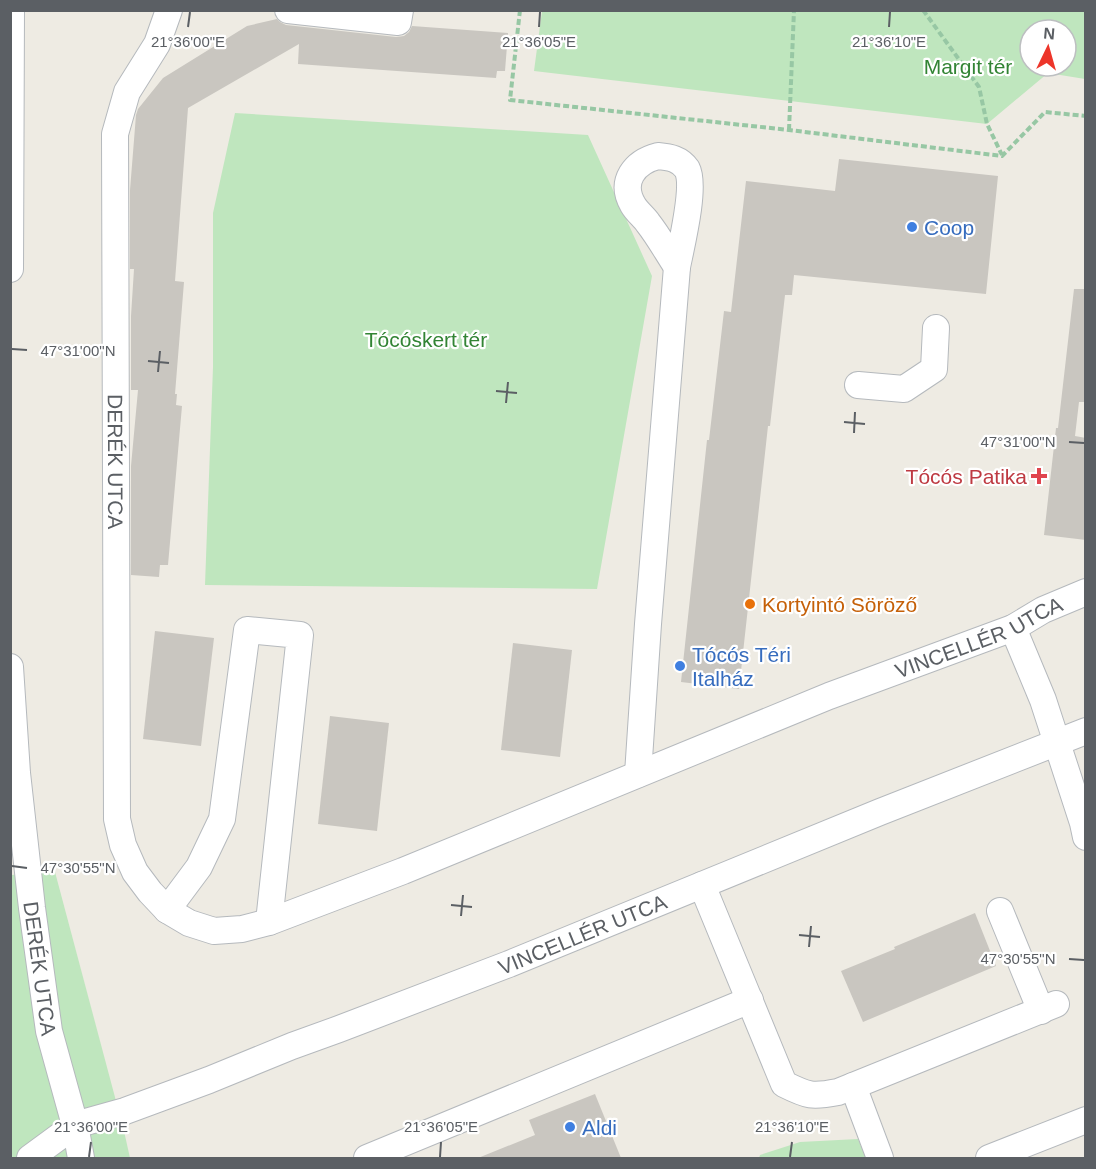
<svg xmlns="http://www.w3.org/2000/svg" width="1096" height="1169" viewBox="0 0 1096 1169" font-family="Helvetica,sans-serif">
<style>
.green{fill:#bfe6be;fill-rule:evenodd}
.building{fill:#c9c6c0}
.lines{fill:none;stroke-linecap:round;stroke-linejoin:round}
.minor-casing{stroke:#b5b9bd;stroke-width:28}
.path{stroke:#97c7a4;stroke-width:4;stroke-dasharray:6 3;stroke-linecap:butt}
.minor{stroke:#fff;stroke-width:26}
.ticks{fill:none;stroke:#5b5f64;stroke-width:2}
.shop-dot{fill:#3f7fe0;stroke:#fff;stroke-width:2}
.health-dot{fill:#e0444e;stroke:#fff;stroke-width:2}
.food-dot{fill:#e8710a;stroke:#fff;stroke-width:2}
.labels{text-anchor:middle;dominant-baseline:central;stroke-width:4.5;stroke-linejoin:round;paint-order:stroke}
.park-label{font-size:21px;fill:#328434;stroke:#fff}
.shop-label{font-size:21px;fill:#366cbe;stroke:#fff;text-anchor:start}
.street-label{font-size:21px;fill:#5b5f64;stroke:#fff}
.health-label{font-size:21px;fill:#be3a42;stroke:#fff;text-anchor:end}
.food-label{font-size:21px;fill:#c56008;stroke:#fff;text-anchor:start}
.ticks-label{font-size:15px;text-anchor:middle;fill:#5b5f64;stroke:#fff;stroke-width:4.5;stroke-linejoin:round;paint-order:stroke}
</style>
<rect width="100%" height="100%" fill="#eeebe3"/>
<g class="green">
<path d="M542 11H1085V79L1048 73 987 124 534 71ZM1030 30H1066V66H1030Z"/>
<path d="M235 113 588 135 652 276 597 589 205 585 213 367V213Z"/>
<path d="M55 872 124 1131 130 1158H11V875Z"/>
<path d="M858 1139 866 1158H759L760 1155 800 1142Z"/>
</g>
<g class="building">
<path d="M277 19 280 22 286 25 396 37 404 36 409 32 412 26 508 33 505 71H497L496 78 298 64 299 44 188 108 175 281 184 282 175 394H177L176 405 182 406 168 565H160L159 577 131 575V466L138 390H131V316L134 269H130V190L136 115 138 109 163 78 247 26Z"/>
<path d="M839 159 998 176 986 294 794 275 792 295H785L770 426H768L739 689 681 682 707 440H709L724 311 731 312 746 181 835 191Z"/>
<path d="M1074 289H1086V402H1079L1075 436 1086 438V540L1044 535 1056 428H1058Z"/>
<path d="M155 631 214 638 201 746 143 739Z"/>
<path d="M513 643 572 650 560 757 501 750Z"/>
<path d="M330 716 389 723 377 831 318 824Z"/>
<path d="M975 913 996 966 863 1022 841 971 895 949 894 947Z"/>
<path d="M595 1094 621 1158H478L535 1135 529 1120Z"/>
</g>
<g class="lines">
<defs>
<g id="minor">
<path id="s1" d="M169 10 157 44 127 92 115 134 117 819 123 845 135 872 150 892 167 910 189 923 214 931 242 929 269 922 403 871 829 696 1013 628 1043 610 1086 592"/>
<path d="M288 10 398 22 400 10"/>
<path d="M658 156C670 157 680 159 687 169 696 186 681 247 677 267 667 252 659 237 648 223 644 217 637 212 633 205 619 181 635 162 658 156Z"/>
<path d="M10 269 11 10"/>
<path d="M858 385 904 389 934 369 936 328"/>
<path d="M1013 628 1043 700 1083 823 1086 837"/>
<path id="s2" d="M10 667 17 773 32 908 49 1031 75 1125 81 1158"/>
<path d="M638 774 648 624 677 267"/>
<path d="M702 885 784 1084C808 1096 812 1097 838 1092L1056 1004"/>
<path d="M167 910 199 867 222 819 247 630 300 635 269 922"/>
<path d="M1000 911 1041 1011"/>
<path d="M853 1086 880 1158"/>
<path id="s3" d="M30 1158 75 1125 125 1111 209 1080 292 1046 339 1029 509 964 880 812 1086 731"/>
<path d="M367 1158 750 1000"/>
<path d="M989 1158 1086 1120"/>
</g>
</defs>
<use href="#minor" class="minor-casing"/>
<g class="path">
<path d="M520 10 510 100 789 130 1002 156 1045 112 1086 116"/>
<path d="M923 10 979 87 987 124 1002 155"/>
<path d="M789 130 794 10"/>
</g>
<use href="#minor" class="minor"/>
</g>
<path class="ticks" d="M188 27 190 12M539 27 540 12M889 27 890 12M12 349 27 350M148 361 169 363M158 372 160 351M496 391 517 393M506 403 508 382M844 422 865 424M854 433 855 412M1069 442 1084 443M12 866 27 868M451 905 472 907M461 916 463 895M799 935 820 937M809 947 811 926M1069 959 1084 960M89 1157 91 1142M440 1157 441 1142M790 1157 792 1142"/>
<g class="shop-dot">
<circle cx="912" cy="227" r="6"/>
<circle cx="680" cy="666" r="6"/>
<circle cx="570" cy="1127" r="6"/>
</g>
<path class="health-dot" d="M1036 467h6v6h6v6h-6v6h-6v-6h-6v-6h6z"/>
<circle class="food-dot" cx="750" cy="604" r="6"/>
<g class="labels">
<g class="park-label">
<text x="968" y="66">Margit tér</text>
<text x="426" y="339">Tócóskert tér</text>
</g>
<g class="shop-label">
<text x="924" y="227">Coop</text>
<text x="692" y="654">Tócós Téri<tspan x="692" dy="24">Italház</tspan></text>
<text x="582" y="1127">Aldi</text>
</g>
<g class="street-label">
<text stroke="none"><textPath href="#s1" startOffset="464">DERÉK UTCA</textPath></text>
<text stroke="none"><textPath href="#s1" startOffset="1800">VINCELLÉR UTCA</textPath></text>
<text stroke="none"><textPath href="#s3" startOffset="598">VINCELLÉR UTCA</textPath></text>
<text stroke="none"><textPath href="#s2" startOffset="303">DERÉK UTCA</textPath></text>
</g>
<g class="health-label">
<text x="1027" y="476">Tócós Patika</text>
</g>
<g class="food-label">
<text x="762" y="604">Kortyintó Söröző</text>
</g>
</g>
<g class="ticks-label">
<text x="188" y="47">21°36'00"E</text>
<text x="539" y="47">21°36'05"E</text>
<text x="889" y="47">21°36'10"E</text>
<text x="78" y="356">47°31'00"N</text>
<text x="1018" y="447">47°31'00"N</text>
<text x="78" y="873">47°30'55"N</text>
<text x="1018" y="964">47°30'55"N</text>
<text x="91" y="1132">21°36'00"E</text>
<text x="441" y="1132">21°36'05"E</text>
<text x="792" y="1132">21°36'10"E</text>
</g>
<rect width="1096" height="1169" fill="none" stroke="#5b5f64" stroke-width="24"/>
<g transform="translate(1048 48) rotate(5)"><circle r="28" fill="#ffffff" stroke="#bdbfc1" stroke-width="1.5"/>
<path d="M0-4.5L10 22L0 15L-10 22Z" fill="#ed352a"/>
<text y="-9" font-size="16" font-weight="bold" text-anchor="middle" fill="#5b5f64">N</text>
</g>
</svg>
